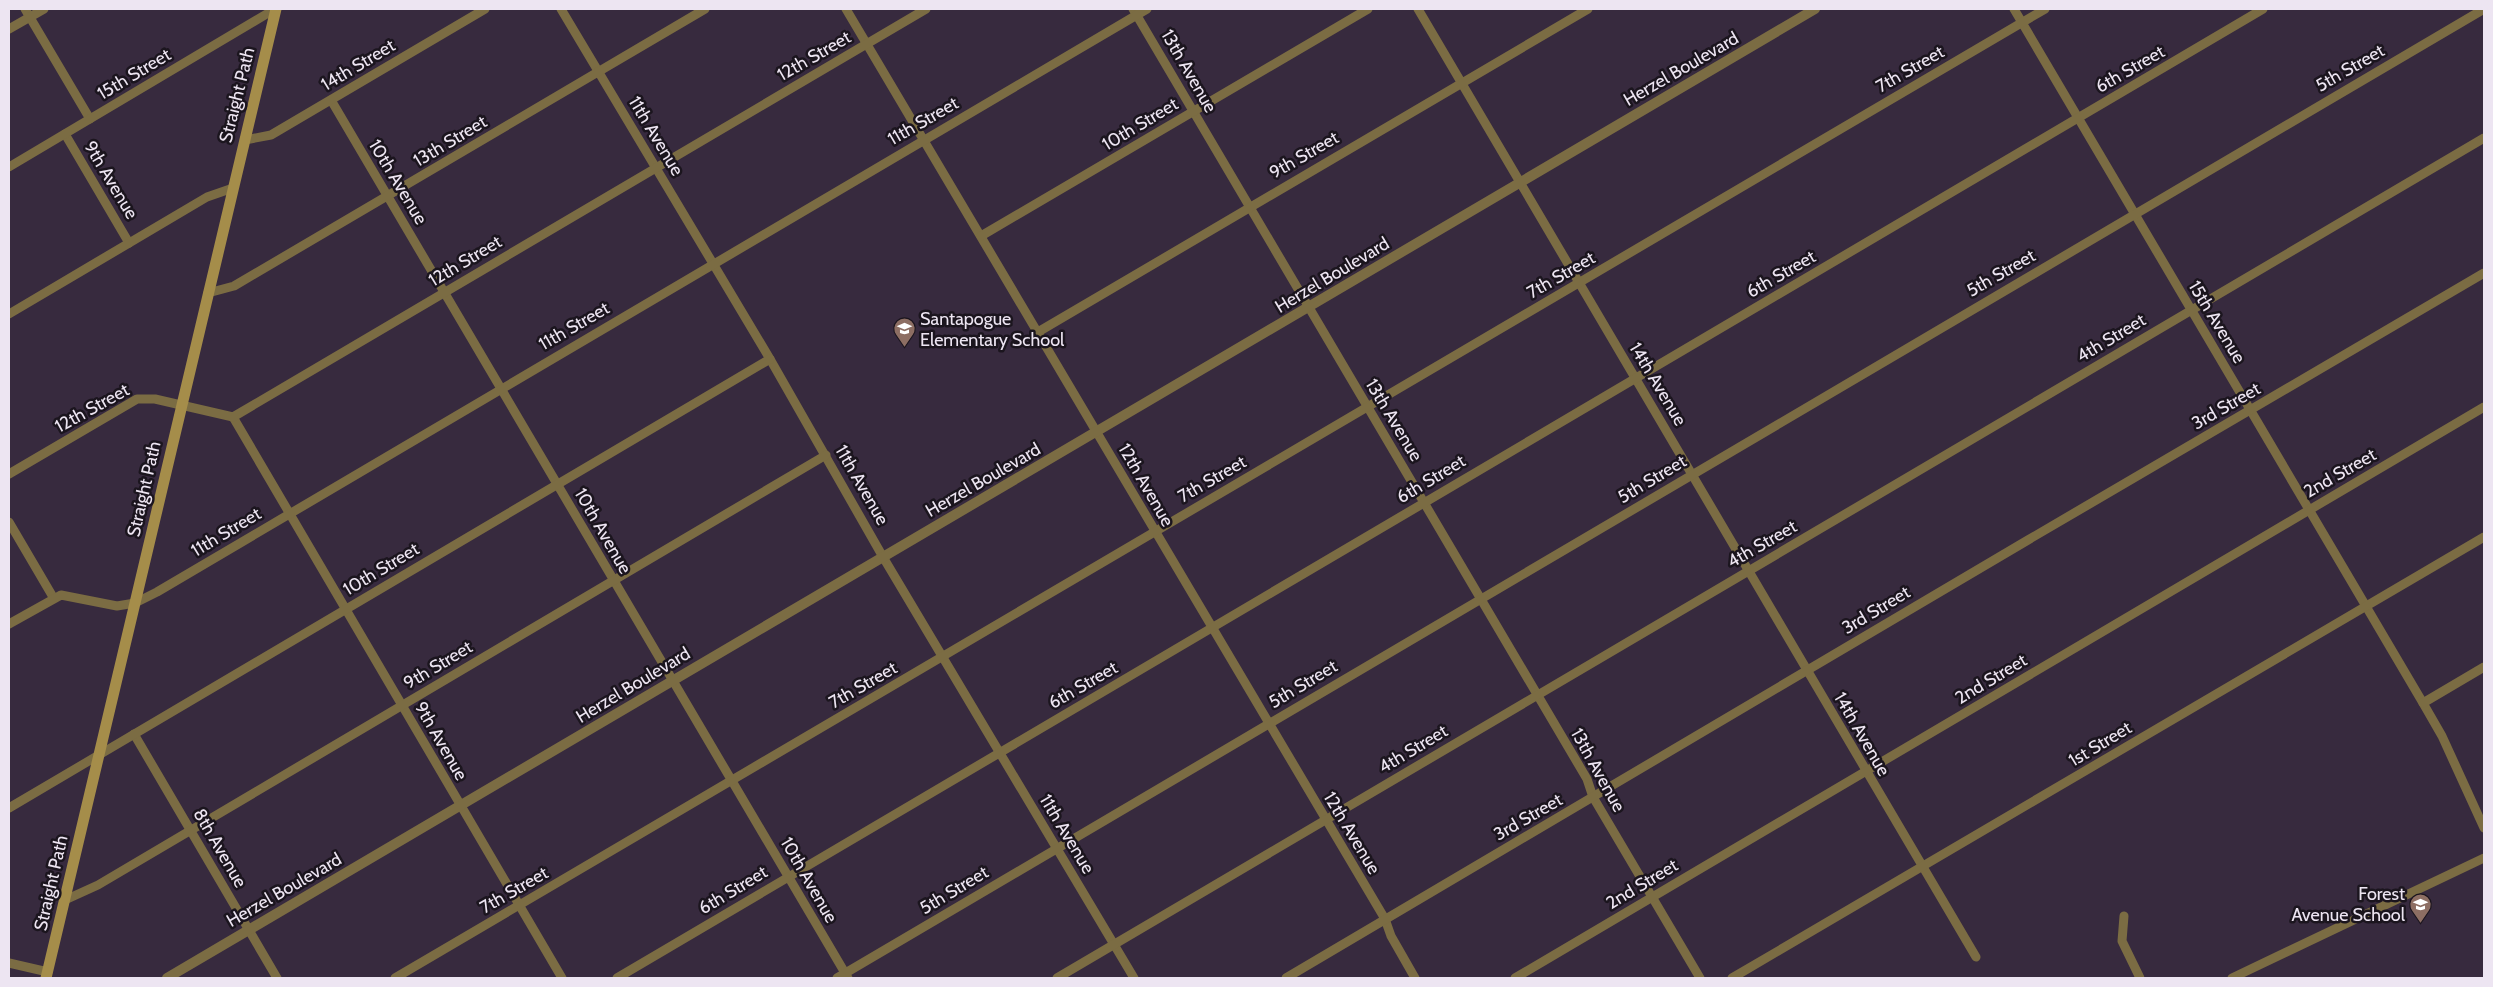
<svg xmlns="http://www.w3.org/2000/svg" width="2493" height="987" viewBox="0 0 2493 987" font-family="Cabin,sans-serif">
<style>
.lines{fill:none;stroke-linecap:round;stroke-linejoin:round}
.minor{stroke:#7b6c43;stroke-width:9}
.tertiary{stroke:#7b6c43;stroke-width:10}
.secondary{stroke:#a58d4a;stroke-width:11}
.labels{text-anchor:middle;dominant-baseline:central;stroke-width:5;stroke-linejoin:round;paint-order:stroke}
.street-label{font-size:18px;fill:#ede5f2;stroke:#1b151e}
.poi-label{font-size:18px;fill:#ede5f2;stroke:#1b151e;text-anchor:start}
</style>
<rect width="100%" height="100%" fill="#372a3e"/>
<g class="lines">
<g class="minor">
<path d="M25 9 90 119"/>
<path d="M561 9 770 359 883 557 1134 978"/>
<path d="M846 9 1385 919 1391 936 1415 978"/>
<path d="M1133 9 1587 779 1593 797 1700 978"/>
<path d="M1418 9 1976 957"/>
<path d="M2014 9 2423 703 2442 736 2484 828"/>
<path d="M9 29 44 9"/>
<path d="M331 100 848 978"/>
<path d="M65 134 129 243"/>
<path d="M245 140 271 135 485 9"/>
<path d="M9 167 275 9"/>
<path d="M981 236 1368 9"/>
<path d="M208 293 234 286 705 9"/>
<path d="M9 314 207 197 233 188"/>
<path d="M1038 332 1588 9"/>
<path d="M233 417 562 978"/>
<path d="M9 474 137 399H155L233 417 926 9"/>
<path d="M9 522 53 597"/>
<path d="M9 624 61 595 117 606 135 603 157 592 1147 9"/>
<path d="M2423 703 2484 667"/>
<path d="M134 734 277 978"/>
<path d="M9 808 770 359"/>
<path d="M65 900 98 885 826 455"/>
<path d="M2124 916 2122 941 2140 978"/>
<path d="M9 963 48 972"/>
<path d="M395 978 2045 9"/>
<path d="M617 978 2263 9"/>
<path d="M837 978 2484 9"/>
<path d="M1057 978 2484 138"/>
<path d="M1286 978 2028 540 2484 273"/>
<path d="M1515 978 2484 407"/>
<path d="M1732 978 2484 537"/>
<path d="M2232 978 2484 858"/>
</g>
<path class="tertiary" d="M167 978 1815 9"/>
<path class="secondary" d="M46 978 276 9"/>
</g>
<defs>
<symbol id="school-pin" viewBox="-11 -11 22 30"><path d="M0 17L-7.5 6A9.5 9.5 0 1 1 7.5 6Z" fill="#8d6e63" stroke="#1b151e"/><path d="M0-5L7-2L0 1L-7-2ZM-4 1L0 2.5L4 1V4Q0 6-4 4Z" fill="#fff"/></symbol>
</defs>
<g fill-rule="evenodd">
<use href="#school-pin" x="892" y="316" width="25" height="34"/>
<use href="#school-pin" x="2408" y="892" width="25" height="34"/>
</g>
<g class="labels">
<g class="street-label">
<text transform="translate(814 56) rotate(-30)">12th Street</text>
<text transform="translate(358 65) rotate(-31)">14th Street</text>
<text transform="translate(2350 68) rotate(-30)">5th Street</text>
<text transform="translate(1681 69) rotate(-30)">Herzel Boulevard</text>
<text transform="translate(1910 69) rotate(-30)">7th Street</text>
<text transform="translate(2130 69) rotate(-30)">6th Street</text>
<text transform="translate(1189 71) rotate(60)">13th Avenue</text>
<text transform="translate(134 74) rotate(-31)">15th Street</text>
<text transform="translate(237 95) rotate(-76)">Straight Path</text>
<text transform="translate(923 121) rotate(-30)">11th Street</text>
<text transform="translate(1140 124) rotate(-31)">10th Street</text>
<text transform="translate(656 136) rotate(59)">11th Avenue</text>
<text transform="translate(450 141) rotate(-31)">13th Street</text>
<text transform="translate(1304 155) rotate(-30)">9th Street</text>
<text transform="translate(111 180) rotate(59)">9th Avenue</text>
<text transform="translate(398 182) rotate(59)">10th Avenue</text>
<text transform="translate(465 261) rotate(-31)">12th Street</text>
<text transform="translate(2001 273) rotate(-30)">5th Street</text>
<text transform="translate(1781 274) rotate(-30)">6th Street</text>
<text transform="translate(1332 275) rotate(-31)">Herzel Boulevard</text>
<text transform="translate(1561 275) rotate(-30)">7th Street</text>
<text transform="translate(2217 322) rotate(59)">15th Avenue</text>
<text transform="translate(574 326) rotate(-30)">11th Street</text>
<text transform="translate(2111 338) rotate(-31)">4th Street</text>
<text transform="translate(1658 384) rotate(59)">14th Avenue</text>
<text transform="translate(2226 406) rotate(-30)">3rd Street</text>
<text transform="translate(92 408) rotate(-29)">12th Street</text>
<text transform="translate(1394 420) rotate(59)">13th Avenue</text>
<text transform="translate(2340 473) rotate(-30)">2nd Street</text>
<text transform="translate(1212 479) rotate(-30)">7th Street</text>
<text transform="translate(1431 479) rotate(-31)">6th Street</text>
<text transform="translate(1652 479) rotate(-31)">5th Street</text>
<text transform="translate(983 480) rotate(-30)">Herzel Boulevard</text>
<text transform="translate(862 485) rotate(60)">11th Avenue</text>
<text transform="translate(1146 485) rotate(60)">12th Avenue</text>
<text transform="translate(144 489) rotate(-77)">Straight Path</text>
<text transform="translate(603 531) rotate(60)">10th Avenue</text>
<text transform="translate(226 532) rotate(-31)">11th Street</text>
<text transform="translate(1762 544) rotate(-30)">4th Street</text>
<text transform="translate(381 569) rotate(-31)">10th Street</text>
<text transform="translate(1876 610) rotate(-31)">3rd Street</text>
<text transform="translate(438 665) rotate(-31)">9th Street</text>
<text transform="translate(1991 679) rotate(-31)">2nd Street</text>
<text transform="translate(1303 684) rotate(-31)">5th Street</text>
<text transform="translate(633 685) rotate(-31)">Herzel Boulevard</text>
<text transform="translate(863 685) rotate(-30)">7th Street</text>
<text transform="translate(1083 685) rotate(-30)">6th Street</text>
<text transform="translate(1862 734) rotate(60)">14th Avenue</text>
<text transform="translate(441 741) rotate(60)">9th Avenue</text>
<text transform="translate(2100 744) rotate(-31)">1st Street</text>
<text transform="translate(1413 749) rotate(-31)">4th Street</text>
<text transform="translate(1598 770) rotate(61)">13th Avenue</text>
<text transform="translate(1528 817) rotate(-30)">3rd Street</text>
<text transform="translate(1352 833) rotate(59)">12th Avenue</text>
<text transform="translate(1067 834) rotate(59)">11th Avenue</text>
<text transform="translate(220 848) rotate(60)">8th Avenue</text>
<text transform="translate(809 880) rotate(60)">10th Avenue</text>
<text transform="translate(51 883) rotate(-77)">Straight Path</text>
<text transform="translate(1642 884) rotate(-31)">2nd Street</text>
<text transform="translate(284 890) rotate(-30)">Herzel Boulevard</text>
<text transform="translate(514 890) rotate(-30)">7th Street</text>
<text transform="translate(733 890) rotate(-31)">6th Street</text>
<text transform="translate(954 890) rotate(-31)">5th Street</text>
</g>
<g class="poi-label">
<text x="920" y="319">Santapogue<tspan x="920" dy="21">Elementary School</tspan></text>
<text x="2405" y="894" text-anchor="end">Forest<tspan x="2405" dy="21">Avenue School</tspan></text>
</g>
</g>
<rect width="2493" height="987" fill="none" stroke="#ede5f2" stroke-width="20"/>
</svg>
